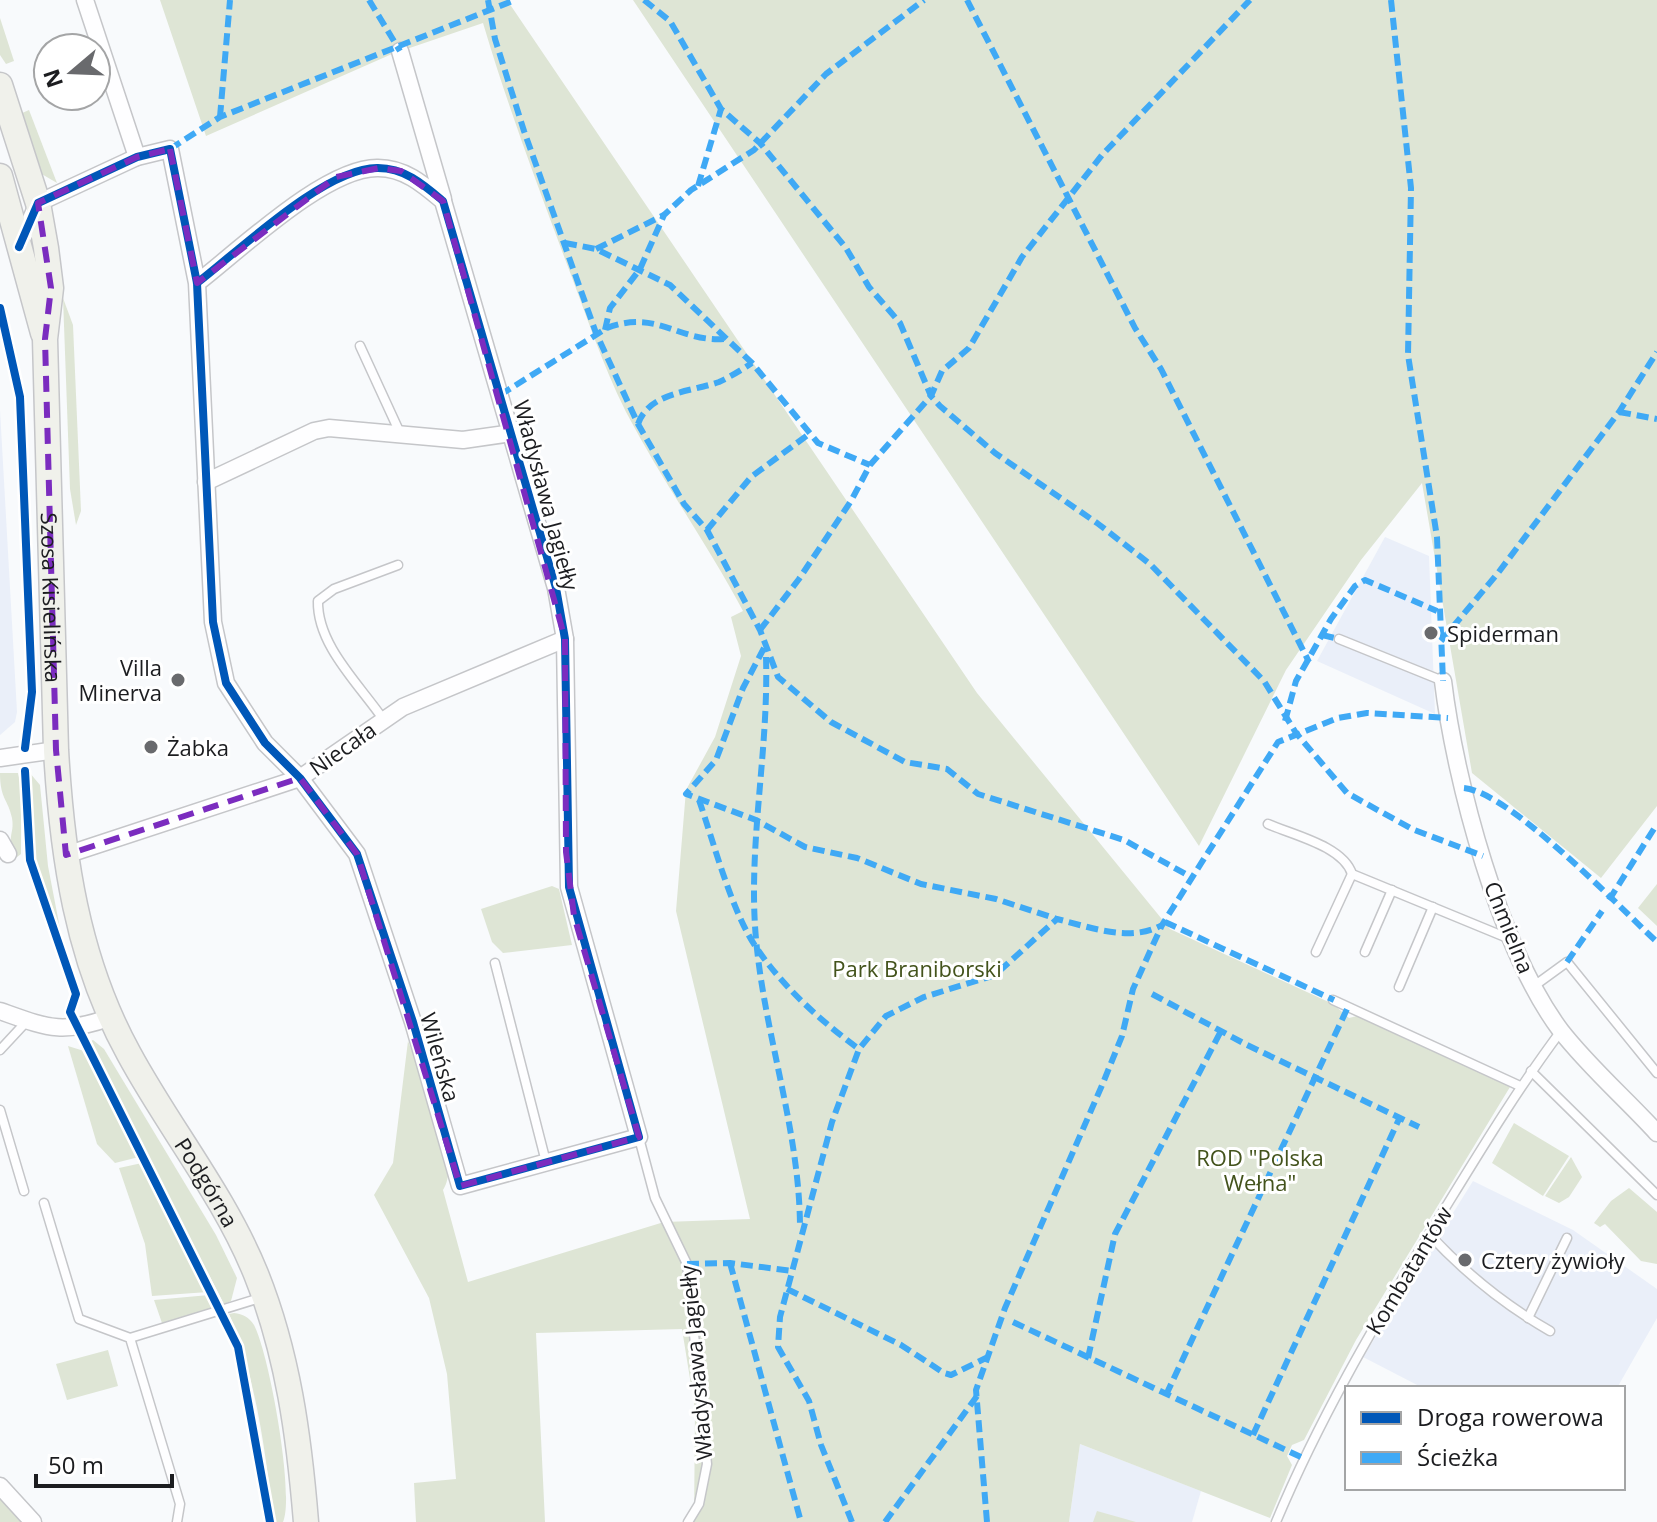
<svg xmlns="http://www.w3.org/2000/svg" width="1657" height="1522" viewBox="0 0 1657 1522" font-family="'Open Sans',sans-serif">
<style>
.built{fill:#eaeff9}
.green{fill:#dee5d5}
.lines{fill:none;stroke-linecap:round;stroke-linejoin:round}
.lane-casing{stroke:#c5c6c9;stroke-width:11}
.street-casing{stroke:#c5c6c9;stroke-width:19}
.secondary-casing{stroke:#c5c6c9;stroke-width:27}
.lane{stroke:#fefeff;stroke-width:8}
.street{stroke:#fefeff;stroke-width:16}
.secondary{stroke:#f0f1eb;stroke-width:24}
.quiet{stroke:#3fa9f5;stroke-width:6;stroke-dasharray:12 6;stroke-linecap:butt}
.cycleway-casing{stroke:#fff;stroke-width:13}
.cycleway{stroke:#0057b8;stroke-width:8}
.marked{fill:none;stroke:#7b2cbf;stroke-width:6;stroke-dasharray:16 10;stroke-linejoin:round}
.poi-dot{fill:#696a6d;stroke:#fff;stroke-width:3}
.labels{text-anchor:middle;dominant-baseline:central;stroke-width:6;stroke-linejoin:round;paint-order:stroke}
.street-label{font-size:22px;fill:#1c1d20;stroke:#fff}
.poi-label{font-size:22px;fill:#1c1d20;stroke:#fff;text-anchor:start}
.park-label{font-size:22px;fill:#43531c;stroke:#fff}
</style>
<rect width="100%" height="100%" fill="#f8fafc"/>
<g class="built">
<path d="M0 410 17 712 15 722 0 735Z"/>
<path d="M1385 537 1429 556 1435 714 1317 661Z"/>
<path d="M1473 1181 1573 1230 1657 1289V1318L1617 1388H1423L1363 1357Z"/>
<path d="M1080 1444 1201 1491 1192 1522H1069Z"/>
</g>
<g class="green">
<path d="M160 0H507L977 693 1170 929 1333 1004 1349 1018 1357 1016 1510 1087 1356 1340 1304 1440 1292 1445 1287 1456 1292 1465 1270 1518 1080 1444 1069 1522H694L695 1410 682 1329 536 1333 545 1522H416L414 1483 456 1479 447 1374 429 1298 374 1195 393 1163 408 1041C421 1076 464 1156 443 1190L468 1282 664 1222 750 1219 676 911 686 790 715 737 741 656 731 617 743 611C707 543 662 481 626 412 601 362 585 311 565 259 536 181 507 104 483 23L392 54 206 136Z"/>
<path d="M633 0H1657V806L1601 878 1472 773 1422 483 1361 560 1286 670 1199 846Z"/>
<path d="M0 18 14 61 6 64 0 55Z"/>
<path d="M29 110 57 183 40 173 20 114Z"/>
<path d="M63 298 73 325 81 511 76 525 70 489Z"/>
<path d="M29 772 40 785 48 866 62 939 32 859Z"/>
<path d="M0 773H18L21 786V854L17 857C5 834 15 836 12 818 8 799 0 799 0 773Z"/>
<path d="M1657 884V926L1638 908Z"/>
<path d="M552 886 559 889 572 945 503 953 492 942 481 909Z"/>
<path d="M93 1040 104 1049 216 1235 237 1278 231 1301 224 1304 89 1042Z"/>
<path d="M68 1046 84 1051 139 1157 115 1163 97 1144Z"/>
<path d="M1514 1123 1569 1156 1543 1196 1492 1163Z"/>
<path d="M1571 1157 1582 1177 1569 1197 1559 1203 1545 1196Z"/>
<path d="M142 1163 208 1292 152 1296 145 1244 119 1168Z"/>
<path d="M1629 1188 1657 1212V1264L1641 1261 1605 1224 1600 1227 1594 1223 1611 1201Z"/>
<path d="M209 1295 215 1307 162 1323 154 1300Z"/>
<path d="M234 1313C243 1314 249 1317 254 1325 269 1353 295 1495 283 1522H274C265 1452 257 1380 229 1314Z"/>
<path d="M108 1350 118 1386 67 1400 56 1364Z"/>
<path d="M0 1492 30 1522H0Z"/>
<path d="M1097 1511 1136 1522H1093Z"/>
</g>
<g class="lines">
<defs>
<g id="lane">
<path d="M360 346 400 433"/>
<path d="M1339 639 1443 681"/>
<path d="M383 719C359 684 317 645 318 601L334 589 398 565"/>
<path d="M1268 824C1293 835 1343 846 1352 874"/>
<path d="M1316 952 1352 874 1510 939"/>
<path d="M1365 952 1392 890"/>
<path d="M495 963 546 1162"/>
<path d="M1534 986 1567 962 1657 1073"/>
<path d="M1399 987 1433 907"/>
<path d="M1333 1000 1520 1086"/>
<path d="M0 1050 27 1021"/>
<path d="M1531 1071 1657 1195"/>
<path d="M0 1110 24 1191"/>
<path d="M639 1138 655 1198 687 1264 707 1464 699 1504 688 1522"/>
<path d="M44 1203 79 1319 130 1338 180 1504 177 1522"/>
<path d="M1429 1234C1466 1274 1503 1304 1550 1331"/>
<path d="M1528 1318 1567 1238"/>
<path d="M130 1338 263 1297"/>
<path d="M1276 1522C1319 1419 1374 1326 1431 1231 1473 1163 1513 1095 1561 1031"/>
</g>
<g id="street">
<path d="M85 0 137 157"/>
<path d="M400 51 443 199"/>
<path d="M19 246 38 203 137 157 170 149 197 283 213 622 226 683 265 743 300 778 357 854 413 1022 460 1186 639 1137 569 887 565 639 556 588 443 201C424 185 405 168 378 168 326 167 240 250 197 283"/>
<path d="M206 482 314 431 329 428 463 440 512 433"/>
<path d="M1443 681C1455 781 1500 950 1561 1031 1589 1067 1626 1099 1657 1133"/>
<path d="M0 758 56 750"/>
<path d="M0 840 8 854"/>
<path d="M66 855 300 778 403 707 565 639"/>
<path d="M0 1011C48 1028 62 1035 111 1017"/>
<path d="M0 1486 33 1522"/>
</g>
<g id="secondary">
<path id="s1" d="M0 85 38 203 46 248 51 288 45 339 56 750C62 855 77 960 129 1054 169 1128 224 1195 256 1274 288 1354 299 1436 306 1522"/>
<path d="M0 176 43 333"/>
</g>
</defs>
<use href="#lane" class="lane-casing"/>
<use href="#street" class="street-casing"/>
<use href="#secondary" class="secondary-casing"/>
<use href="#lane" class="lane"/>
<use href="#street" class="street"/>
<use href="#secondary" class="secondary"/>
<g class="quiet">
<path d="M369 0 400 51"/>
<path d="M488 0 495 39 524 131 596 333 638 424 684 504 707 530 760 630 778 677 831 722 905 762 947 769 978 794 1124 840 1191 877"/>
<path d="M644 0 670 21 721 109 760 143 846 248 869 287 900 323 931 396 940 406 995 453 1097 523 1150 564 1264 681 1296 733 1347 793 1412 829 1483 856"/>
<path d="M967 0 1135 328 1161 369 1309 662"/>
<path d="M1391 0 1411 188 1408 355 1437 537 1443 681"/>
<path d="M220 117 230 0"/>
<path d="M170 149 220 117 515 0"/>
<path d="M698 186 721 109"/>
<path d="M565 243 596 249 670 285 752 363 818 443 870 465"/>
<path d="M596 249 664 215"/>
<path d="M605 330 610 308 640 269 664 215 691 190 754 150 826 74 924 0"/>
<path d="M500 395 607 328C657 309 678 342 724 339"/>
<path d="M1619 412 1657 419"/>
<path d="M638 424C649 392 691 392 719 382 730 377 741 370 752 363"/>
<path d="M707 530 751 477 809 434"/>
<path d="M760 630 799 579 851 501 870 465 931 396 942 371 969 348 1022 257 1102 155 1250 0"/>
<path d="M1322 635 1339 639"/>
<path d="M1441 641 1498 573 1619 412 1657 352"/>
<path d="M764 648 743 688 716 760 686 794 756 820 805 847 857 858 921 884 996 899 1057 919"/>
<path d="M766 657C769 755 746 851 757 949 767 1042 799 1131 800 1225"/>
<path d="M1285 721 1296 681 1331 619 1355 586 1365 580 1437 611"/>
<path d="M1464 788C1511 793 1618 906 1657 942"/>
<path d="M699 800C714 843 732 914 758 950 784 988 822 1022 859 1049"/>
<path d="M1609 900 1657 824"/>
<path d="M1165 922 1334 1000"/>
<path d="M1567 962 1602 911"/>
<path d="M1152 994 1247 1045 1419 1127"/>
<path d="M730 1263 801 1522"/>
<path d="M687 1264 730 1263 793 1271"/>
<path d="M787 1289 901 1345 944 1373 951 1375 988 1357"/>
<path d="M1013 1322 1303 1458"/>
<path d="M1088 1358 1115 1234 1221 1031"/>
<path d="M1166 1395 1348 1007"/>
<path d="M1253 1435 1400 1117"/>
<path d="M852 1522 821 1445 809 1401 778 1347 780 1317 832 1122 859 1049 886 1016 924 997 995 975 1057 919C1090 927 1130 943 1162 925L1278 742 1338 718 1367 713 1448 718"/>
<path d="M885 1522 977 1396"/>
<path d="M987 1522 976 1390 1005 1308 1103 1083 1122 1036 1133 989 1162 925"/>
</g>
<defs>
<g id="cycleway">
<path d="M19 247 38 203 137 157 170 149 197 283 213 622 226 683 265 743 300 778 357 854 413 1022 460 1186 639 1137 569 887 565 639 556 588 443 201C424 185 405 168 378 168 326 167 240 250 197 283"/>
<path d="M0 308 20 397 32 692 25 748"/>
<path d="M25 771 30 860 76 994 70 1012 238 1347 270 1522"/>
</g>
</defs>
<use href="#cycleway" class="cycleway-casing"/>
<use href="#cycleway" class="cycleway"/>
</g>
<path class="marked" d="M170 149 197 283 336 177 379 168 401 171 443 201 565 639 566 852 574 916 639 1137 460 1186 357 854 300 778 66 855 56 750 45 339 51 288 38 203 137 157Z"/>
<g class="poi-dot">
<circle cx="1431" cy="633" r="8"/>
<circle cx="178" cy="680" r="8"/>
<circle cx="151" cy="747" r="8"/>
<circle cx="1465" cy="1260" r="8"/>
</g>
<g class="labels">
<g class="street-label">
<text transform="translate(547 495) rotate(75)">Władysława Jagiełły</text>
<text stroke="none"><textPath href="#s1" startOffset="520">Szosa Kisielińska</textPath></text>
<text transform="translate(342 748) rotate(-35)">Niecała</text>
<text transform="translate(1510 927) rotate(68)">Chmielna</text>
<text transform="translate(441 1057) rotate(74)">Wileńska</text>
<text stroke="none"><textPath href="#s1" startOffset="1138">Podgórna</textPath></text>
<text transform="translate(1408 1270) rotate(-59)">Kombatantów</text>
<text transform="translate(695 1363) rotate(-95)">Władysława Jagiełły</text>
</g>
<g class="poi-label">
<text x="1447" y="633">Spiderman</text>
<text x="162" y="667" text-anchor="end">Villa<tspan x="162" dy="25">Minerva</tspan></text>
<text x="167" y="747">Żabka</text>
<text x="1481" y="1260">Cztery żywioły</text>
</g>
<g class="park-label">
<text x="917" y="968">Park Braniborski</text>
<text x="1260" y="1157">ROD "Polska<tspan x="1260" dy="25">Wełna"</tspan></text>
</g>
</g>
<rect x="1345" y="1386" width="280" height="104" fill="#ffffff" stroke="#a4a5a6" stroke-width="2"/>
<rect x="1361" y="1412" width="40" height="12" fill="#0057b8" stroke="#a4a5a6" stroke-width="2"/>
<text x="1417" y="1426" font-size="24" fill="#1c1d20">Droga rowerowa</text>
<rect x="1361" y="1452" width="40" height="12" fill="#3fa9f5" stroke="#a4a5a6" stroke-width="2"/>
<text x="1417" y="1466" font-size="24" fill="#1c1d20">Ścieżka</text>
<g transform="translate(72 72) rotate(251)"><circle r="38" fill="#ffffff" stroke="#a4a5a6" stroke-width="2"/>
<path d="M0-6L14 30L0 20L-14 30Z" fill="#696a6d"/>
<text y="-12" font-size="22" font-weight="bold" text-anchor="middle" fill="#1c1d20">N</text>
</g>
<path d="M36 1474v12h136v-12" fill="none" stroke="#1c1d20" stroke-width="4"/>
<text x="48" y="1474" font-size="24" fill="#1c1d20" stroke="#ffffff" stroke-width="6" paint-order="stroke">50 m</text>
</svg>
